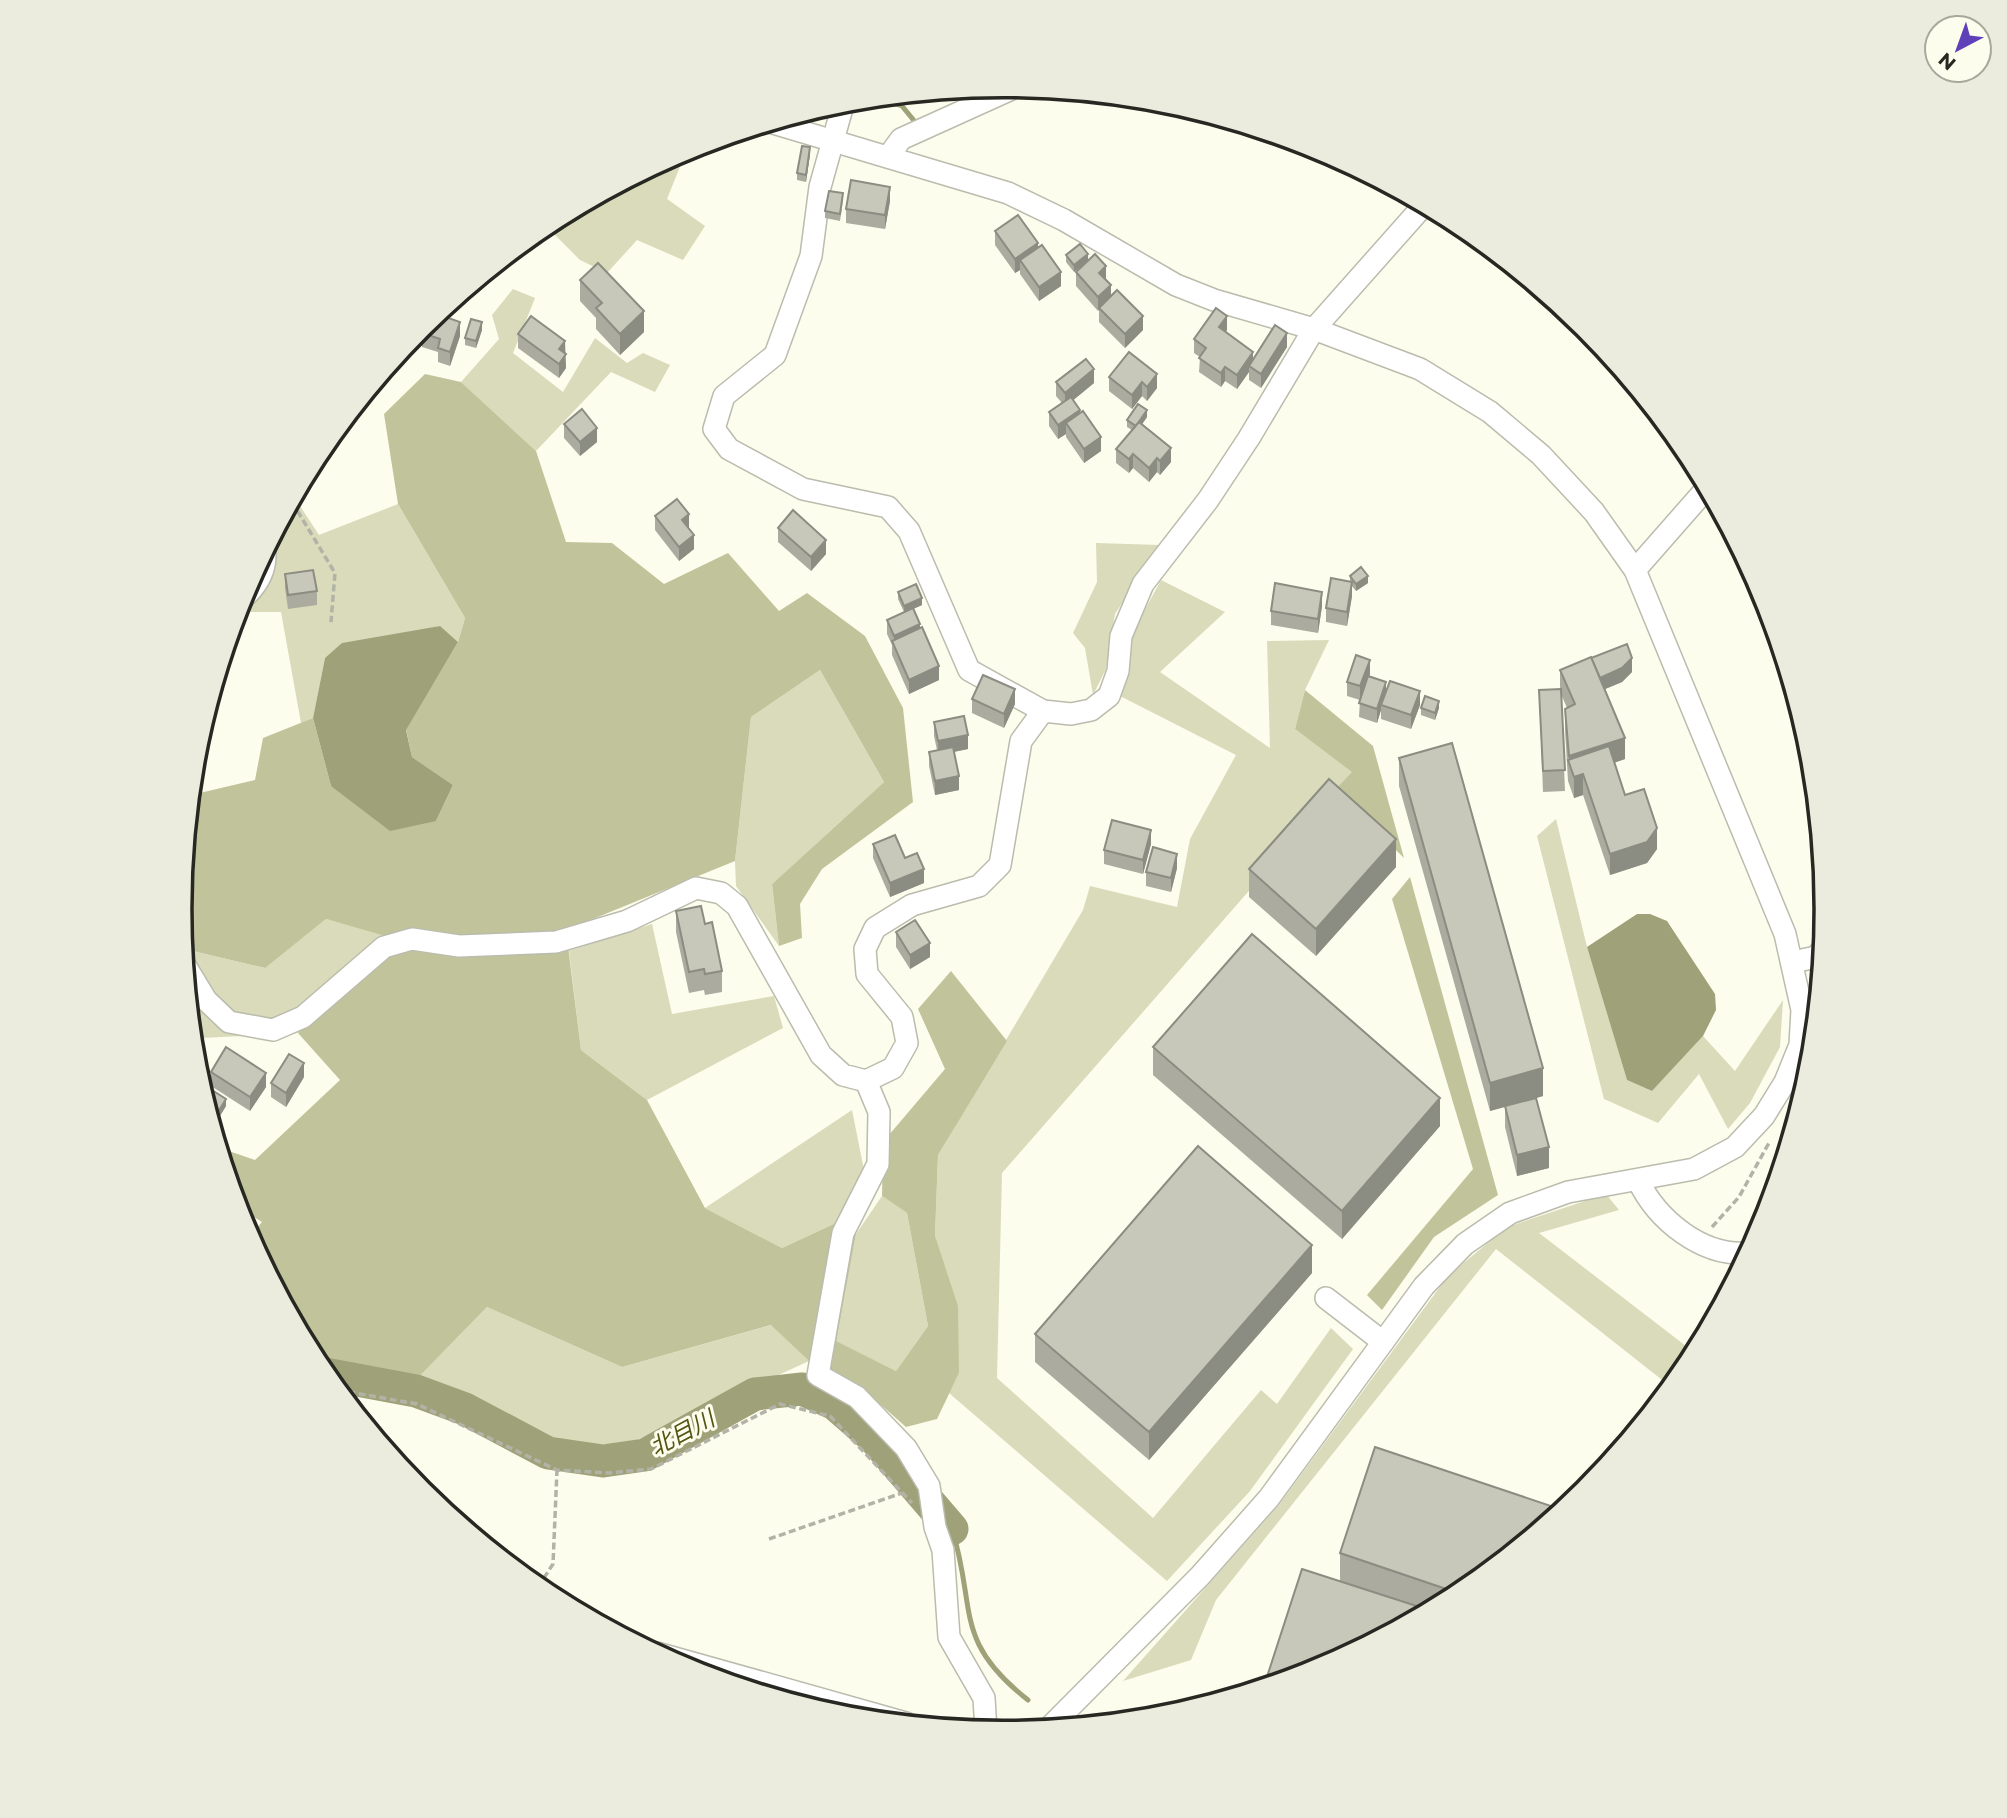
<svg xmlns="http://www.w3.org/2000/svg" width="2007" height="1818" viewBox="0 0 2007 1818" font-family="Montserrat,'Noto Sans JP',sans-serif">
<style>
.green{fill:#d9dbba}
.forest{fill:#c1c49b}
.water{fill:#9fa179}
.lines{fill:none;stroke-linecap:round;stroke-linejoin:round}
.stream{stroke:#9fa179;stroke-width:5}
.river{stroke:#9fa179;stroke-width:33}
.minor-casing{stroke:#bbbcad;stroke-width:24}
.path{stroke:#b2b3a7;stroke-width:3.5;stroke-dasharray:7 3.5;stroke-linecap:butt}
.minor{stroke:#fff;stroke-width:21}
.wall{fill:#abac9f}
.shaded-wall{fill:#8b8c82}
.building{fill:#c7c8b9;stroke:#8b8c82;stroke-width:2}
.labels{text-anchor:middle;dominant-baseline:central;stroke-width:6;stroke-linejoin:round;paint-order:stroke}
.water-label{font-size:23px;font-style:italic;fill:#545512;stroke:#fcfded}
.rim{fill:none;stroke:#272822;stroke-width:3.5}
</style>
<rect width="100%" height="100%" fill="#fcfded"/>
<g class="green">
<path d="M687 149 667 199 705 226 683 260 637 240 607 273 580 260 545 225Z"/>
<path d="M513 289 535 298 513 353 563 392 595 338 627 363 643 353 670 365 655 392 611 372 536 451 461 382 499 339 492 315Z"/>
<path d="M398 504 465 618 458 642 439 626 325 658 313 718 301 723 281 612H239L272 571 274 535 291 505 300 506 319 535Z"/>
<path d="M1096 543 1160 545 1115 614 1106 669 1093 695 1085 648 1073 633 1097 582Z"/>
<path d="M1161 580 1225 612 1160 672 1270 748 1267 641 1329 640 1305 690 1295 729 1353 772 1002 1173 997 1378 1153 1518 1261 1390 1277 1404 1331 1328 1353 1349 1250 1491 1167 1581 949 1393 959 1373 935 1236 938 1155 1083 910 1090 886 1177 907 1190 839 1236 755 1120 696 1130 637Z"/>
<path d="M820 670 884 782 772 884 779 946 736 886 735 861 751 717Z"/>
<path d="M1556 819 1587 947 1627 1080 1652 1091 1703 1036 1735 1071 1783 1000 1780 1047 1750 1103 1728 1129 1699 1074 1658 1123 1604 1099 1537 836Z"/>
<path d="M326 919 396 938 298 1033 202 1038 192 1030 183 935 193 951 264 968Z"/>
<path d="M652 924 672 1014 774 996 783 1028 647 1100 581 1050 569 951Z"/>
<path d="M852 1110 864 1170 838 1222 782 1248 705 1208Z"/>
<path d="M1606 1194 1619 1210 1539 1233 1695 1353 1671 1387 1496 1249 1216 1600 1191 1660 1123 1681 1278 1506 1448 1276 1507 1227Z"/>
<path d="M882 1196 907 1213 928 1326 896 1371 835 1341 856 1234Z"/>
<path d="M487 1307 622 1367 772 1325 809 1361 628 1444 558 1445 466 1401 411 1385Z"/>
</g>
<g class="forest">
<path d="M425 374 461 382 536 451 566 542 612 543 664 584 728 553 779 611 807 593 865 636 903 708 913 802 822 869 800 904 802 938 779 946 772 884 884 782 820 670 751 717 735 861 566 930 581 1050 647 1100 705 1208 782 1248 838 1222 856 1234 836 1341 896 1371 928 1326 907 1213 882 1196 883 1142 945 1069 918 1009 951 971 1007 1041 938 1155 935 1236 958 1306 959 1373 937 1419 906 1427 872 1397 809 1361 771 1325 622 1367 487 1307 411 1385 320 1367 250 1237 262 1222 237 1206 220 1148 255 1160 340 1080 298 1033 396 939 326 919 265 968 193 951C169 912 187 841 191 795L255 780 263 738 313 718 331 786 436 821 453 785 412 757 406 729 458 642 465 618 398 504 384 414Z"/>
<path d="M1305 690 1373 746 1404 858 1335 790 1352 772 1295 729Z"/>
<path d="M1410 877 1498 1195 1434 1237 1382 1310 1367 1295 1473 1169 1392 899Z"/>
</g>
<g class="water">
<path d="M440 626 458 642 406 730 412 757 453 785 436 821 390 831 331 786 313 718 325 658 342 643Z"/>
<path d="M1637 914H1650L1667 921 1715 994 1716 1010 1703 1036 1652 1091 1627 1080 1587 947Z"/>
</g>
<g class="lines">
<g class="stream">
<path d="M878 98 902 106 916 123 919 121"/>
<path d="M952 1529C977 1609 952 1640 1028 1700"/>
</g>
<path class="river" d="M325 1374 416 1391 465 1409 548 1453 603 1461 645 1455 755 1394 802 1389 835 1404 874 1438 952 1529"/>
<defs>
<g id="minor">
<path d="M844 101 820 187 811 256 775 355 724 396 714 429 729 449 803 489 888 507 909 531 969 670 1043 711 1071 714 1091 710 1109 696 1118 671 1121 636 1143 584 1208 500 1249 438 1314 329 1424 205"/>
<path d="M773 123 1008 193 1064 220 1176 285 1214 300 1314 329 1420 369 1490 412 1541 455 1594 512 1635 570 1785 934 1802 1010 1800 1045 1785 1082 1764 1116 1735 1147 1694 1169 1568 1192 1510 1213 1465 1244 1424 1286 1269 1498 1200 1576 1049 1728"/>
<path d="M888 157 901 139 1016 87"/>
<path d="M1635 570 1707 488"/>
<path d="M242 599C256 587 266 571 265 552"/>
<path d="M1793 962 1816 957 1823 949"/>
<path d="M186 967 206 1000 229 1022 273 1030 303 1017 384 947 412 939 459 946 556 942 627 921 696 888 721 893 737 906 821 1055 843 1075 866 1081 893 1068 907 1043 902 1017 867 974 865 949 875 928 912 905 979 886 1000 865 1021 741 1043 711"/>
<path d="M866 1081 879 1112 878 1164 843 1233 818 1375 857 1397 906 1448 929 1486 935 1527 943 1550 949 1637 984 1698 986 1731"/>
<path d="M1638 1180C1657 1220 1702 1257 1749 1253"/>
<path d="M1326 1298 1383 1342"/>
<path d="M657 1653 906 1723"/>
</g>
</defs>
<use href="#minor" class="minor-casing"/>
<g class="path">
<path d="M292 502 335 573 331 622"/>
<path d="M1712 1227 1739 1197 1770 1141"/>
<path d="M338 1390 417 1404 557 1470 609 1473 651 1469 780 1404 830 1416 912 1503"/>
<path d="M769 1539 902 1493"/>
<path d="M538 1587 553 1564 557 1470"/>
</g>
<use href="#minor" class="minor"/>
</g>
<g class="wall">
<path d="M810 154 806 182 797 180V173Z"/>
<path d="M843 200 840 221 825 218V211Z"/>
<path d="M890 201 885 229 846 223V209Z"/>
<path d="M995 231 1038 247 1061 286 1039 301 1020 274V270L1015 273 995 245Z"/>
<path d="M1066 255 1088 261 1106 280 1111 296 1143 330 1125 348 1099 322V310L1098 311 1076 286V272L1085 264 1074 272 1066 262Z"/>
<path d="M580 280 644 332 620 355 596 329V318L580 301Z"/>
<path d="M482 330 476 348 465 345V338Z"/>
<path d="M1227 330 1226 332 1253 359 1287 347 1261 388 1249 380V372L1237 389 1225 381 1221 387 1199 372 1200 357 1194 353V339Z"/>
<path d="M422 333 460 336 450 366 438 362V352L422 347Z"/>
<path d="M518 334 565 354 566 368 559 378 518 348Z"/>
<path d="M1157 374V388L1147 401 1142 396 1132 409 1109 391V377Z"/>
<path d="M1056 382 1094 383 1073 400 1101 451 1084 463 1066 437V434L1058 439 1049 426V412L1062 403 1056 396Z"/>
<path d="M1147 417 1142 424 1171 462 1160 475 1157 472 1149 482 1133 468 1129 473 1116 463V449L1132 430 1127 427V420Z"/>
<path d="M564 424 597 442 580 456 564 438Z"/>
<path d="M655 516 694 549 679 561 655 530Z"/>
<path d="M778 528 826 554 811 571 778 542Z"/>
<path d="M285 574 317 591V605L288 609 285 588Z"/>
<path d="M1350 576 1368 583 1356 591 1352 586V596L1347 626 1326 622V608L1350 581Z"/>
<path d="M898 592 922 605 913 609 939 680 909 694 892 655V645L887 634V620L904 612 898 599Z"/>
<path d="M1322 606 1318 633 1271 625V611Z"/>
<path d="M1591 658 1632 672 1622 682 1605 689 1625 759 1614 763 1625 795 1657 849 1647 863 1610 875 1583 795 1574 798 1568 781 1565 730V709L1567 708 1561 694 1565 791 1543 792 1539 690 1560 689V670Z"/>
<path d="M1370 674 1369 676 1386 691 1420 705 1411 729 1381 719V710L1377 723 1359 717 1360 700 1347 696V682Z"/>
<path d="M972 699 1015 704 1004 728 972 713Z"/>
<path d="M1421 708H1439L1435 720 1421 715Z"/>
<path d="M934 722 968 749 954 752 959 790 935 795 929 766V752L937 750 934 736Z"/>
<path d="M1399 758 1543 1096 1536 1098 1549 1168 1517 1176 1505 1127V1107L1490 1111 1399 786Z"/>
<path d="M873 844 905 858 924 883 890 897 873 858Z"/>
<path d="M1151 844 1143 874 1104 864V850Z"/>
<path d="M1396 867 1316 956 1249 897V869Z"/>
<path d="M1177 868 1171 892 1146 886V872Z"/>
<path d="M676 911 705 924 722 971V992L705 995 704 990 689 993 676 932Z"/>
<path d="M896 932 930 957 910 969 896 947Z"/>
<path d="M1153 1047 1440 1126 1342 1239 1153 1075Z"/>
<path d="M211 1072 266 1087 250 1111 211 1086Z"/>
<path d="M304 1077 286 1107 271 1097V1083Z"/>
<path d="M205 1100 226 1106 215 1124 212 1122Z"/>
<path d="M1312 1273 1149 1460 1035 1362V1334Z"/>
<path d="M1340 1553 1461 1594 1318 1670 1340 1581Z"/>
</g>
<g class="shaded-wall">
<path d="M810 147V154L806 182V175Z"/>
<path d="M890 187V201L885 229V215Z"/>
<path d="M1038 243V257L1020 260V270L1015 273V259Z"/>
<path d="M1088 254V261L1074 272V265Z"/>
<path d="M1106 266V280L1099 273Z"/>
<path d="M1061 272V286L1039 301V287Z"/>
<path d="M1111 285V299L1099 308 1098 311V297Z"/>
<path d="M644 311V332L620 355V334Z"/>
<path d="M1143 316V330L1125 348V334Z"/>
<path d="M1227 316V330L1219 341V327Z"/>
<path d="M460 322V336L450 366V352Z"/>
<path d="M482 322V330L476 348V341Z"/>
<path d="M1287 333V347L1261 388V374Z"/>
<path d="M565 341 566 368 559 378V349Z"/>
<path d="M1253 352V366H1249V372L1237 389V375Z"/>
<path d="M1225 367V381L1221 387V373Z"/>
<path d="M1094 369V383L1065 407V393Z"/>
<path d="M1157 374V388L1147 401V387Z"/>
<path d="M1142 382V396L1132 409V395Z"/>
<path d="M1080 410V424L1066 423V434L1058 439V425Z"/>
<path d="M1147 410V417L1136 433V426Z"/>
<path d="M597 428V442L580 456V442Z"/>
<path d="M1101 437V451L1084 463V449Z"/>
<path d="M1171 448V462L1160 475V461Z"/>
<path d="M1133 454V468L1129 473V459Z"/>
<path d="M1157 458V472L1149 482V468Z"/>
<path d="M689 514V528L682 520Z"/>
<path d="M694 535V549L679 561V547Z"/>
<path d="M826 540V554L811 571V557Z"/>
<path d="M1368 576V583L1356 591V584Z"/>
<path d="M1352 582V596L1347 626V612Z"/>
<path d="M1322 592V606L1318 633V619Z"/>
<path d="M922 598V605L904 613V606Z"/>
<path d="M920 624V638L894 645V636Z"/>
<path d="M1632 658V672L1622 682 1598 692V678Z"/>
<path d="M1370 660V674L1360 700V686Z"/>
<path d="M939 666V680L909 694V680Z"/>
<path d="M1386 682V696L1381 705V710L1377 723V709Z"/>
<path d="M1015 689V704L1004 728V714Z"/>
<path d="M1420 691V705L1411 729V715Z"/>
<path d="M1439 701V708L1435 720V713Z"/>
<path d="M968 735V749L938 755V741Z"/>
<path d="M1625 738V759L1574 776 1569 762V756Z"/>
<path d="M1583 774V795L1574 798V777Z"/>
<path d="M959 776V790L935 795V781Z"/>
<path d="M1657 828V849L1647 863 1610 875V854Z"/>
<path d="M1151 830V844L1143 874V860Z"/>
<path d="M1396 839V867L1316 956V929Z"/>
<path d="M1177 854V868L1171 892V878Z"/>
<path d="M924 869V883L890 897V883Z"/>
<path d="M930 943V957L910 969V955Z"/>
<path d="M304 1063V1077L286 1107V1093Z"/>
<path d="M1543 1068V1096L1490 1111V1083Z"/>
<path d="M266 1073V1087L250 1111V1097Z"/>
<path d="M1440 1098V1126L1342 1239V1211Z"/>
<path d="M226 1099V1106L215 1124V1117Z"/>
<path d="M1549 1147V1168L1517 1176V1155Z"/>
<path d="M1312 1245V1273L1149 1460V1432Z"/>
</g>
<g class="building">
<path d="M802 146 810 147 806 175 797 173Z"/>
<path d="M851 180 890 187 885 215 846 209Z"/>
<path d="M829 191 843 193 840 214 825 211Z"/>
<path d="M1018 215 1038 243 1015 259 995 231Z"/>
<path d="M1080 244 1088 254 1074 265 1066 255Z"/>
<path d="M1042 245 1061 272 1039 287 1020 260Z"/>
<path d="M1095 254 1106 266 1099 273 1111 285 1098 297 1076 272Z"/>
<path d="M598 263 644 311 620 334 596 308 602 303 580 280Z"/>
<path d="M1117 290 1143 316 1125 334 1099 308Z"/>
<path d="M1216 308 1227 316 1219 327 1253 352 1237 375 1225 367 1221 373 1199 358 1206 348 1194 339Z"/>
<path d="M437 314 460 322 450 352 438 348 440 339 422 333 424 324Z"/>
<path d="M531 316 565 341 559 349 566 354 559 364 518 334Z"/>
<path d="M471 319 482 322 476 341 465 338Z"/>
<path d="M1275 325 1287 333 1261 374 1249 366Z"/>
<path d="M1129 352 1157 374 1147 387 1142 382 1132 395 1109 377Z"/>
<path d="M1086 359 1094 369 1065 393 1056 382Z"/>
<path d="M1071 397 1080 410 1058 425 1049 412Z"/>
<path d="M1138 404 1147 410 1136 426 1127 420Z"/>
<path d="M582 409 597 428 580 442 564 424Z"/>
<path d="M1083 411 1101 437 1084 449 1066 423Z"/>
<path d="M1139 422 1171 448 1160 461 1157 458 1149 468 1133 454 1129 459 1116 449Z"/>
<path d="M677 499 689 514 682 520 694 535 679 547 655 516Z"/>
<path d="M793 510 826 540 811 557 778 528Z"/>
<path d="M1361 567 1368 576 1356 584 1350 576Z"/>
<path d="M313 570 317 591 288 595 285 574Z"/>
<path d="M1331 578 1352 582 1347 612 1326 608Z"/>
<path d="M1275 583 1322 592 1318 619 1271 611Z"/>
<path d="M916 584 922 598 904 606 898 592Z"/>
<path d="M913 608 920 624 894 636 887 620Z"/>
<path d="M922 627 939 666 909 680 892 641Z"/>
<path d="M1627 644 1632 658 1622 668 1600 678 1591 658Z"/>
<path d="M1356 655 1370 660 1360 686 1347 682Z"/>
<path d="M1591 657 1625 738 1569 756 1565 709 1575 704 1560 670Z"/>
<path d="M983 675 1015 689 1004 714 972 699Z"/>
<path d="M1368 676 1386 682 1377 709 1359 703Z"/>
<path d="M1390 681 1420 691 1411 715 1381 705Z"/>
<path d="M1561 689 1565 770 1543 771 1539 690Z"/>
<path d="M1425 696 1439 701 1435 713 1421 708Z"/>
<path d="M964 716 968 735 938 741 934 722Z"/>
<path d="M1452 743 1543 1068 1490 1083 1399 758Z"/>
<path d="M1609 746 1625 795 1644 789 1657 828 1647 842 1610 854 1583 774 1574 777 1568 760Z"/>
<path d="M953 747 959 776 935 781 929 752Z"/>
<path d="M1329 779 1396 839 1316 929 1249 869Z"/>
<path d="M1112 820 1151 830 1143 860 1104 850Z"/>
<path d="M895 835 905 858 917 853 924 869 890 883 873 844Z"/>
<path d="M1153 847 1177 854 1171 878 1146 872Z"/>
<path d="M701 906 705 924 712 922 722 971 705 974 704 969 689 972 676 911Z"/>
<path d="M915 920 930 943 910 955 896 932Z"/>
<path d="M1252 934 1440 1098 1342 1211 1153 1047Z"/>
<path d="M226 1047 266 1073 250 1097 211 1072Z"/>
<path d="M289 1054 304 1063 286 1093 271 1083Z"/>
<path d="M212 1090 226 1099 215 1117 209 1113 205 1100Z"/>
<path d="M1536 1098 1549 1147 1517 1155 1505 1106Z"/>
<path d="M1198 1146 1312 1245 1149 1432 1035 1334Z"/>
<path d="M1375 1447 1563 1510 1461 1594 1340 1553Z"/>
<path d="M1302 1569 1429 1610 1318 1670 1264 1686Z"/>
</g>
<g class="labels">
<g class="water-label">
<text transform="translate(682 1433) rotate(-28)">北目川</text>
</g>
</g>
<path d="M0 0H2007V1818H0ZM192 909a811 811 0 1 1 1622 0a811 811 0 1 1-1622 0Z" fill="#ebecdd" fill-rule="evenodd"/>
<path class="rim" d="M192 909a811 811 0 1 1 1622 0a811 811 0 1 1-1622 0Z"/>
<g transform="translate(1958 49) rotate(221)"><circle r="33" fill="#fcfded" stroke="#a7a89c" stroke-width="2"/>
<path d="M0-5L12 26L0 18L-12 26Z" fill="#5f40b8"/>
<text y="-10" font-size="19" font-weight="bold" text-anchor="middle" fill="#272822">N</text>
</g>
</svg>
